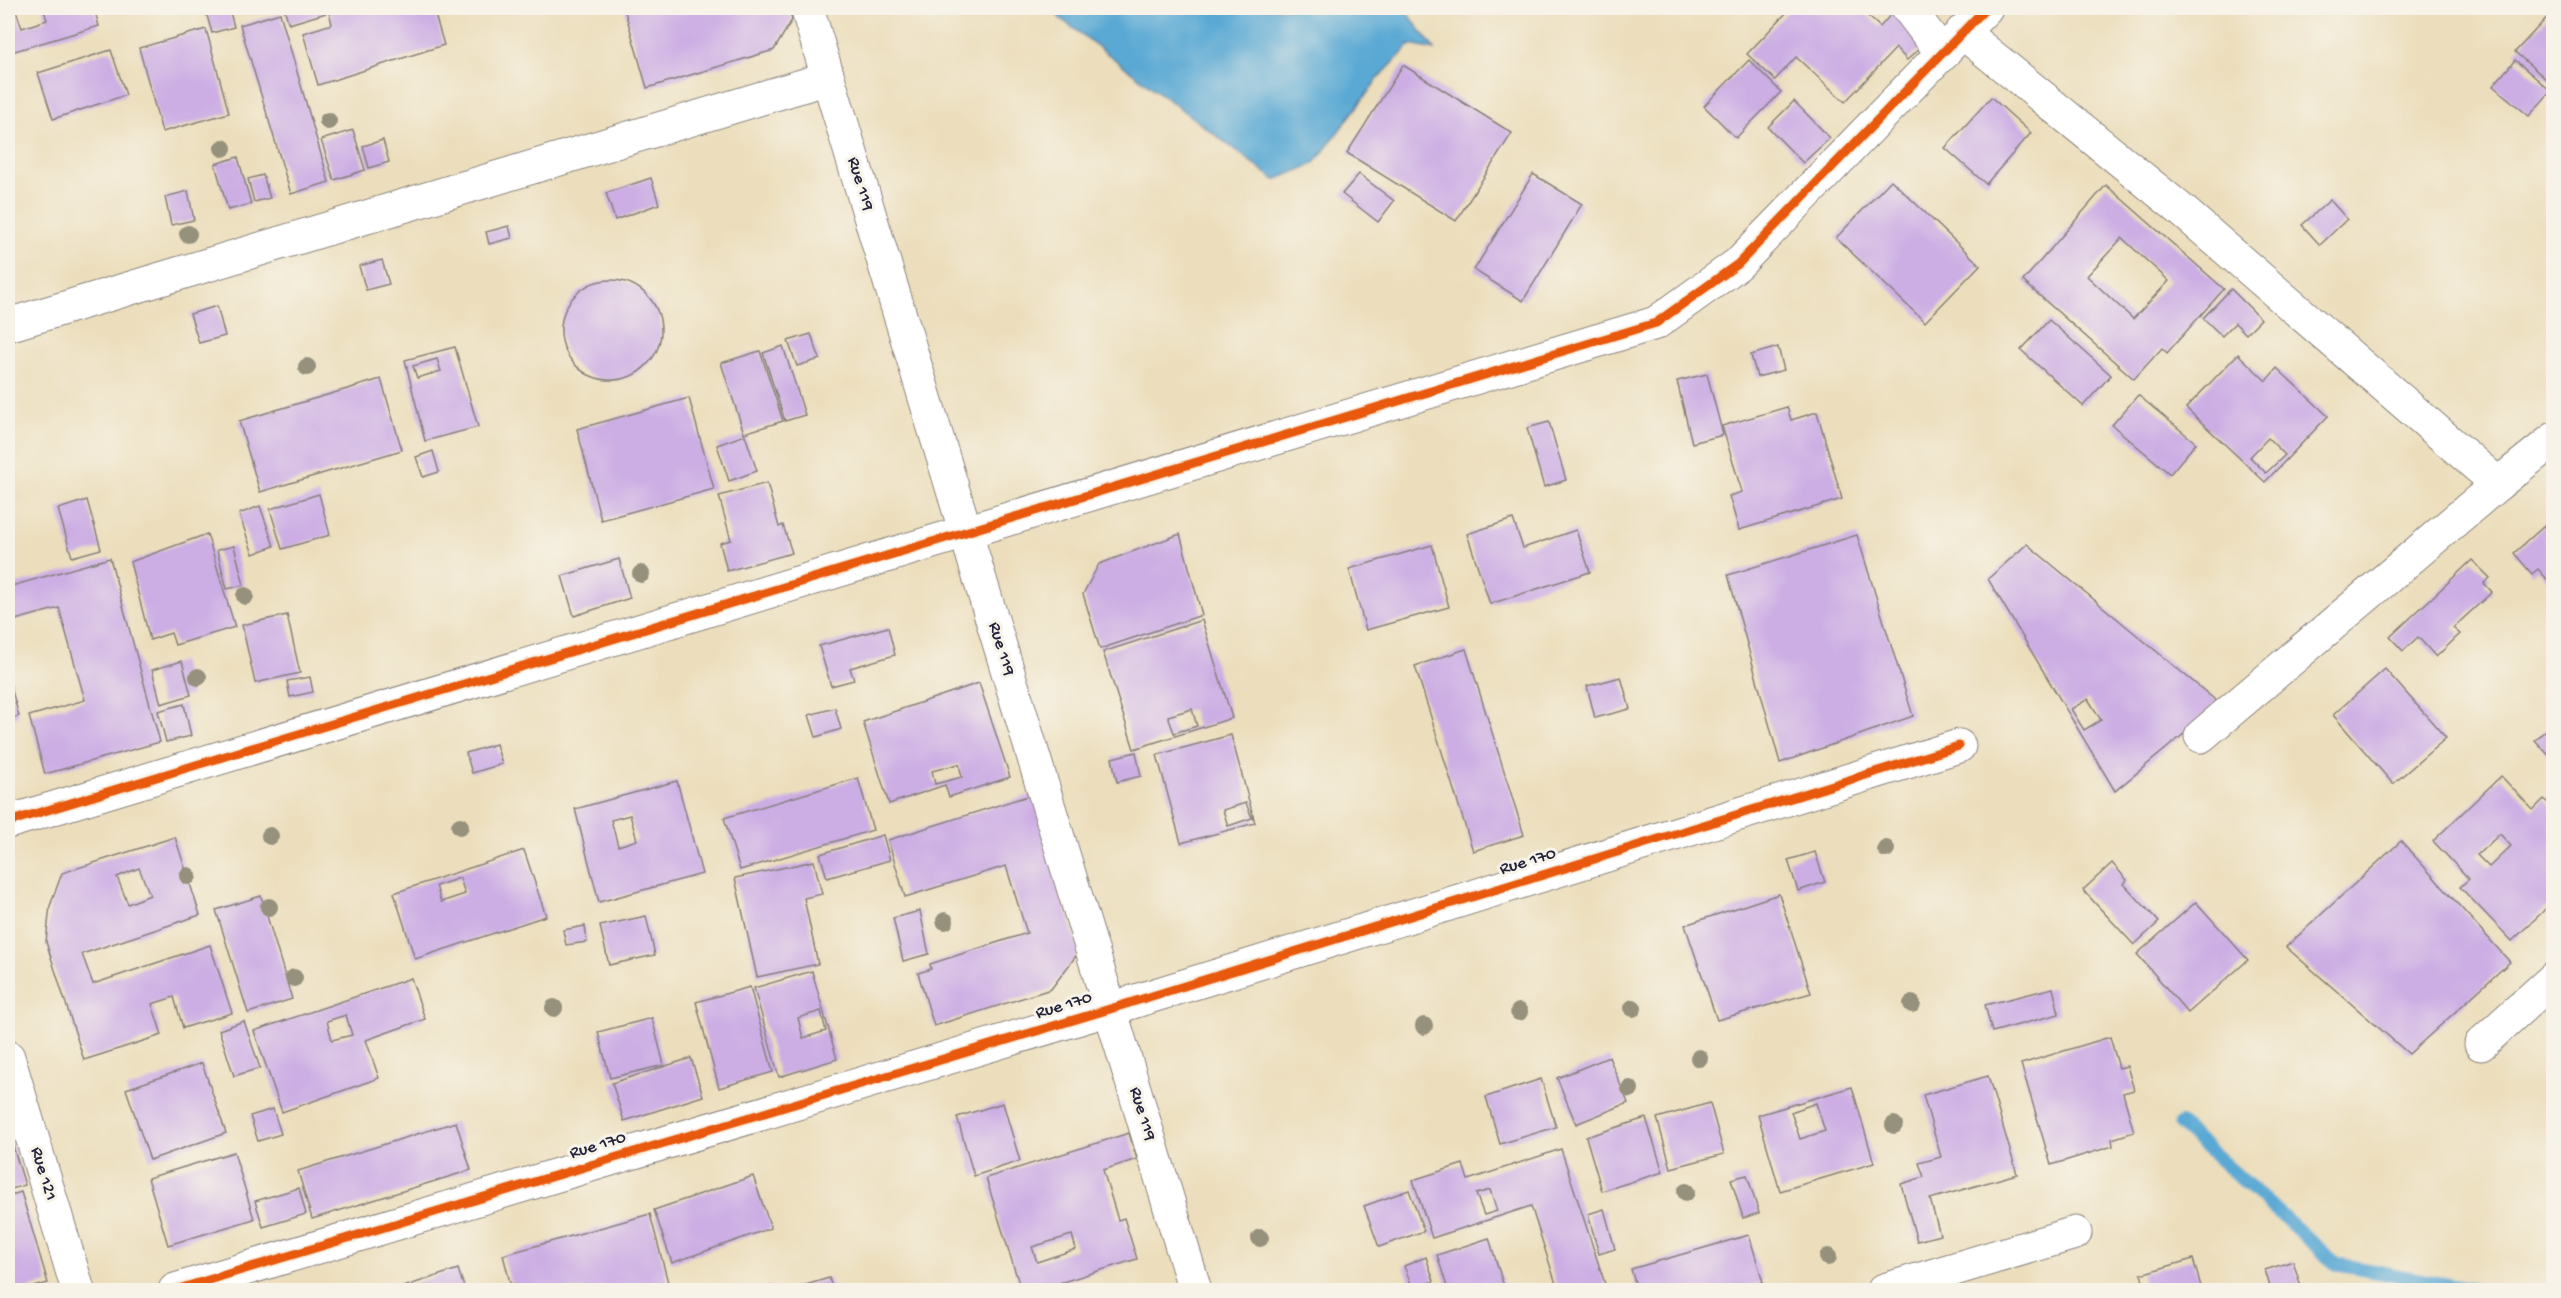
<svg xmlns="http://www.w3.org/2000/svg" width="2561" height="1298" viewBox="0 0 2561 1298" font-family="'Gochi Hand',sans-serif">
<style>
.water{fill:#5aa9d4;stroke:#3e6688;stroke-width:1.5}
.lines{fill:none;stroke-linecap:round;stroke-linejoin:round}
.stream{stroke:#5aa9d4;stroke-width:14}
.building{fill:#ccade4;fill-rule:evenodd}
.minor-casing{stroke:#87807c;stroke-width:35}
.minor{stroke:#fff;stroke-width:33}
.cycleway-casing{stroke:#f7f3e8;stroke-width:13}
.cycleway{stroke:#e8590c;stroke-width:9}
.tree{fill:#95917c}
.labels{text-anchor:middle;dominant-baseline:central;stroke-width:6;stroke-linejoin:round;paint-order:stroke}
.street-label{font-size:18px;fill:#22223b;stroke:#f7f3e8}
</style>
<rect width="100%" height="100%" fill="#f7f3e8"/>
<filter id="ink" filterUnits="userSpaceOnUse"><feTurbulence type="fractalNoise" baseFrequency=".0167" numOctaves="2"/><feDisplacementMap in="SourceGraphic" scale="12" xChannelSelector="R" yChannelSelector="G"/><feConvolveMatrix kernelMatrix="1 2 1 2 8 2 1 2 1" color-interpolation-filters="sRGB"/></filter>
<filter id="wash" filterUnits="userSpaceOnUse"><feTurbulence type="fractalNoise" baseFrequency=".008" numOctaves="4" result="noise"/><feDisplacementMap in="SourceGraphic" scale="24" xChannelSelector="R" yChannelSelector="G"/><feGaussianBlur stdDeviation="1.35" result="paint"/><feColorMatrix in="noise" values="0 0 0 0 0 0 0 0 0 0 0 0 0 0 0 0 0 1.4 0 .05"/><feComposite in="paint" operator="in"/></filter>
<g filter="url(#wash)">
<rect width="100%" height="100%" fill="#ecdebc"/>
<path class="water" d="M1052 8H1404L1435 50 1410 45 1378 79 1314 164 1275 180 1060 18Z"/>
<g class="lines">
<path class="stream" d="M2180 1124 2336 1264 2473 1290"/>
</g>
<g id="blocks">
<g class="building">
<path d="M8 8H15L22 28 47 20 43 8H94L99 26 8 53Z"/>
<path d="M229 8 234 27 212 33 206 12Z"/>
<path d="M284 8H324L326 13 289 24Z"/>
<path d="M328 8H433L444 45 318 85 303 33 332 24Z"/>
<path d="M624 8H789L792 20 774 50 647 88Z"/>
<path d="M1791 8H1859L1880 27 1892 13 1925 44 1907 60 1896 48 1845 102 1796 57 1775 80 1747 54Z"/>
<path d="M2554 10V86L2515 52Z"/>
<path d="M280 13 329 182 291 194 240 25Z"/>
<path d="M206 29 229 113 162 132 139 48Z"/>
<path d="M111 50 126 95 53 119 38 73Z"/>
<path d="M1749 60 1781 92 1736 138 1704 106Z"/>
<path d="M2515 60 2551 91 2529 116 2493 86Z"/>
<path d="M1403 65 1512 133 1456 221 1347 153Z"/>
<path d="M1991 97 2031 133 1986 184 1945 148Z"/>
<path d="M1794 101 1830 138 1803 163 1768 127Z"/>
<path d="M353 130 365 170 334 180 321 140Z"/>
<path d="M383 140 389 162 369 168 363 146Z"/>
<path d="M238 157 251 204 228 210 215 164Z"/>
<path d="M1359 174 1394 201 1378 222 1342 194Z"/>
<path d="M1533 174 1582 204 1523 301 1474 270Z"/>
<path d="M263 175 270 198 254 202 248 179Z"/>
<path d="M651 178 659 204 615 220 606 193Z"/>
<path d="M1891 180 1980 265 1925 322 1836 238Z"/>
<path d="M2106 185 2224 289 2167 353 2162 348 2134 379 2023 281ZM2122 238 2169 281 2133 319 2087 276Z"/>
<path d="M188 191 194 220 171 225 165 197Z"/>
<path d="M2330 200 2347 219 2320 245 2302 225Z"/>
<path d="M509 226 512 238 489 244 486 232Z"/>
<path d="M382 260 389 284 366 290 359 266Z"/>
<circle cx="611" cy="330" r="50"/>
<path d="M2231 289 2261 319 2246 334 2235 323 2222 336 2203 318Z"/>
<path d="M217 306 225 336 199 343 190 314Z"/>
<path d="M2049 320 2111 375 2083 406 2021 350Z"/>
<path d="M811 334 820 359 797 366 788 341Z"/>
<path d="M783 346 805 415 785 421 763 353Z"/>
<path d="M455 347 478 427 425 441 405 360ZM437 359 441 371 417 378 413 366Z"/>
<path d="M1778 347 1784 370 1757 377 1751 355Z"/>
<path d="M760 351 783 421 744 433 721 363Z"/>
<path d="M2238 354 2266 381 2277 368 2328 416 2265 482 2186 408ZM2268 438 2285 455 2266 473 2250 457Z"/>
<path d="M1707 374 1723 435 1692 443 1677 381Z"/>
<path d="M381 379 402 450 260 492 239 421Z"/>
<path d="M2138 395 2196 443 2170 474 2112 425Z"/>
<path d="M689 398 714 489 601 520 577 429Z"/>
<path d="M1787 407 1791 420 1817 412 1842 499 1739 530 1729 496 1742 492 1722 426Z"/>
<path d="M1549 422 1566 480 1544 487 1527 428Z"/>
<path d="M745 435 757 471 729 481 717 445Z"/>
<path d="M433 451 439 472 423 477 416 457Z"/>
<path d="M767 483 779 527 783 525 792 553 727 571 720 543 731 540 719 496Z"/>
<path d="M319 494 330 535 282 549 270 509Z"/>
<path d="M87 500 101 549 72 557 58 509Z"/>
<path d="M260 506 274 546 253 554 239 514Z"/>
<path d="M2554 517V587L2538 569 2532 574 2514 553Z"/>
<path d="M1513 519 1523 548 1576 530 1590 572 1490 604 1467 534Z"/>
<path d="M207 534 235 627 175 645 171 633 150 640 130 562Z"/>
<path d="M1180 534 1202 615 1100 649 1083 594 1099 564Z"/>
<path d="M1857 535 1913 716 1780 763 1728 575Z"/>
<path d="M2027 544 2220 704 2115 791 1988 579ZM2088 699 2101 720 2084 730 2071 709Z"/>
<path d="M1432 545 1449 607 1366 630 1349 569Z"/>
<path d="M234 546 244 585 227 589 217 550Z"/>
<path d="M110 558 160 742 45 774 29 716 85 700 59 608 8 622V587Z"/>
<path d="M619 559 630 598 574 616 562 576Z"/>
<path d="M2472 560 2490 578 2484 583 2492 592 2453 628 2460 634 2436 657 2418 637 2403 651 2390 637Z"/>
<path d="M287 615 300 673 255 683 242 625Z"/>
<path d="M1202 620 1232 718 1134 749 1103 652ZM1192 709 1197 726 1174 733 1168 716Z"/>
<path d="M888 627 895 655 850 668 854 680 831 686 819 646Z"/>
<path d="M1466 649 1524 835 1473 851 1415 666Z"/>
<path d="M182 661 191 695 161 704 152 670Z"/>
<path d="M2385 669 2446 738 2393 784 2333 715Z"/>
<path d="M8 676 19 716 8 719Z"/>
<path d="M310 677 313 692 290 697 287 681Z"/>
<path d="M1621 677 1630 709 1595 718 1587 686Z"/>
<path d="M979 683 1010 777 949 797 945 785 889 804 863 722ZM959 764 962 777 935 784 932 771Z"/>
<path d="M184 704 191 736 166 742 158 711Z"/>
<path d="M835 708 841 729 816 737 809 715Z"/>
<path d="M2554 723V761L2535 740Z"/>
<path d="M1231 735 1255 823 1181 843 1157 755ZM1246 803 1252 818 1228 826 1223 810Z"/>
<path d="M496 744 502 764 472 773 466 753Z"/>
<path d="M1136 752 1141 776 1117 782 1112 758Z"/>
<path d="M2501 776 2533 810 2544 799 2554 809V901L2512 941 2460 887 2469 879 2433 841ZM2500 834 2511 846 2489 867 2477 855Z"/>
<path d="M858 778 873 830 740 870 724 818Z"/>
<path d="M677 781 702 874 599 902 575 809ZM630 815 637 840 618 846 611 820Z"/>
<path d="M1034 794 1079 952 1051 989 934 1026 918 973 931 969 930 964 1027 933 1006 866 905 897 888 840Z"/>
<path d="M883 835 890 860 827 878 820 854Z"/>
<path d="M175 837 200 915 82 954 93 984 210 945 232 1013 183 1028 174 997 152 1004 162 1035 84 1060 46 942 50 906 62 873ZM139 868 150 895 128 904 117 877Z"/>
<path d="M2401 841 2510 962 2409 1054 2286 947Z"/>
<path d="M524 850 546 916 415 959 394 893ZM460 878 465 894 441 902 436 886Z"/>
<path d="M1815 852 1825 882 1798 891 1788 860Z"/>
<path d="M814 861 822 894 804 898 818 964 757 977 735 878Z"/>
<path d="M2112 863 2127 880 2124 884 2159 922 2134 945 2083 890Z"/>
<path d="M1779 894 1811 993 1717 1020 1685 925Z"/>
<path d="M261 896 292 999 248 1013 216 910Z"/>
<path d="M2196 902 2248 960 2188 1013 2137 954Z"/>
<path d="M920 911 929 954 903 961 893 918Z"/>
<path d="M646 916 655 955 609 965 600 926Z"/>
<path d="M585 926 587 942 566 945 563 930Z"/>
<path d="M812 971 837 1059 779 1077 754 988ZM821 1011 826 1031 803 1038 798 1018Z"/>
<path d="M411 978 425 1019 366 1040 379 1078 282 1112 254 1031ZM346 1015 352 1035 332 1040 327 1021Z"/>
<path d="M750 987 773 1072 719 1088 696 1002Z"/>
<path d="M2053 988 2059 1014 1992 1032 1985 1005Z"/>
<path d="M652 1018 664 1065 610 1078 598 1032Z"/>
<path d="M244 1021 260 1068 234 1076 219 1030Z"/>
<path d="M2110 1037 2119 1068 2127 1066 2134 1090 2123 1093 2134 1132 2112 1139 2113 1146 2051 1165 2021 1064Z"/>
<path d="M1609 1057 1628 1103 1576 1124 1557 1078Z"/>
<path d="M691 1058 703 1096 624 1121 612 1083Z"/>
<path d="M202 1063 226 1133 150 1160 126 1089Z"/>
<path d="M1988 1076 2017 1174 1930 1199 1940 1235 1917 1241 1901 1184 1924 1177 1919 1163 1941 1157 1923 1095Z"/>
<path d="M1541 1079 1556 1127 1500 1144 1486 1097Z"/>
<path d="M1852 1087 1874 1163 1780 1191 1758 1115ZM1816 1103 1825 1131 1800 1139 1791 1112Z"/>
<path d="M1003 1103 1020 1161 974 1176 957 1117Z"/>
<path d="M1710 1103 1724 1154 1671 1168 1657 1118Z"/>
<path d="M273 1109 281 1134 258 1141 250 1116Z"/>
<path d="M1646 1118 1663 1172 1602 1191 1586 1137Z"/>
<path d="M456 1122 471 1170 312 1219 298 1171Z"/>
<path d="M8 1130 25 1185 8 1190Z"/>
<path d="M1129 1133 1137 1159 1103 1170 1118 1220 1124 1218 1137 1259 1037 1290H1021L986 1178ZM1072 1235 1076 1249 1037 1262 1032 1247Z"/>
<path d="M1561 1149 1607 1290H1558L1531 1206 1432 1238 1413 1180 1463 1164 1468 1180ZM1490 1190 1497 1211 1484 1215 1476 1194Z"/>
<path d="M234 1152 254 1219 168 1245 148 1178Z"/>
<path d="M1747 1175 1759 1213 1743 1218 1731 1179Z"/>
<path d="M753 1176 771 1228 672 1263 654 1210Z"/>
<path d="M299 1188 306 1214 263 1227 255 1201Z"/>
<path d="M1409 1190 1424 1231 1379 1247 1364 1206Z"/>
<path d="M21 1192 48 1283 24 1290H8V1196Z"/>
<path d="M1604 1209 1615 1249 1599 1254 1588 1214Z"/>
<path d="M650 1214 670 1290H512L503 1255Z"/>
<path d="M1749 1235 1763 1282 1733 1290H1637L1631 1269Z"/>
<path d="M1489 1238 1505 1290H1448L1437 1255Z"/>
<path d="M1426 1257 1434 1281 1413 1289 1404 1266Z"/>
<path d="M2193 1259 2202 1290H2146L2141 1274Z"/>
<path d="M2293 1261 2302 1290H2271L2265 1270Z"/>
<path d="M458 1269 465 1290H394Z"/>
<path d="M829 1278 833 1290H789Z"/>
<path d="M772 1286 773 1290H757Z"/>
</g>
</g>
</g>
<g filter="url(#ink)">
<use href="#blocks" fill-opacity="0" stroke="#87807c" stroke-width="1.5"/>
<g class="lines">
<defs>
<g id="minor">
<path d="M807 8 1195 1290"/>
<path d="M1908 8 1943 54"/>
<path d="M1962 32 2179 208 2498 484"/>
<path d="M8 325 828 78"/>
<path d="M2201 736 2498 484 2554 439"/>
<path d="M8 822 1656 323 1738 264 1986 8"/>
<path d="M2481 1044 2554 978"/>
<path d="M8 1057 78 1290"/>
<path d="M175 1290 1110 1009 1959 746"/>
<path d="M1884 1290 2075 1233"/>
</g>
</defs>
<use href="#minor" class="minor-casing"/>
<use href="#minor" class="minor"/>
<defs>
<g id="cycleway">
<path d="M8 822 1656 323 1738 264 1986 8"/>
<path d="M175 1290 1110 1009 1959 746"/>
</g>
</defs>
<use href="#cycleway" class="cycleway-casing"/>
<use href="#cycleway" class="cycleway"/>
</g>
<g class="tree">
<circle cx="328" cy="121" r="9"/>
<circle cx="223" cy="148" r="9"/>
<circle cx="188" cy="234" r="9"/>
<circle cx="307" cy="367" r="9"/>
<circle cx="641" cy="574" r="9"/>
<circle cx="245" cy="596" r="9"/>
<circle cx="198" cy="677" r="9"/>
<circle cx="460" cy="826" r="9"/>
<circle cx="270" cy="836" r="9"/>
<circle cx="1886" cy="849" r="9"/>
<circle cx="188" cy="876" r="9"/>
<circle cx="269" cy="907" r="9"/>
<circle cx="945" cy="921" r="9"/>
<circle cx="294" cy="978" r="9"/>
<circle cx="1912" cy="1004" r="9"/>
<circle cx="554" cy="1008" r="9"/>
<circle cx="1633" cy="1008" r="9"/>
<circle cx="1519" cy="1012" r="9"/>
<circle cx="1424" cy="1026" r="9"/>
<circle cx="1699" cy="1058" r="9"/>
<circle cx="1630" cy="1089" r="9"/>
<circle cx="1894" cy="1125" r="9"/>
<circle cx="1686" cy="1192" r="9"/>
<circle cx="1260" cy="1238" r="9"/>
<circle cx="1828" cy="1257" r="9"/>
</g>
</g>
<g class="labels">
<g class="street-label">
<text transform="translate(860 184) rotate(73)">Rue 119</text>
<text transform="translate(1001 649) rotate(73)">Rue 119</text>
<text transform="translate(1528 862) rotate(-17)">Rue 170</text>
<text transform="translate(1064 1006) rotate(-17)">Rue 170</text>
<text transform="translate(1142 1114) rotate(73)">Rue 119</text>
<text transform="translate(598 1146) rotate(-17)">Rue 170</text>
<text transform="translate(43 1174) rotate(73)">Rue 121</text>
</g>
</g>
<rect width="2561" height="1298" fill="none" stroke="#f7f3e8" stroke-width="30"/>
</svg>
